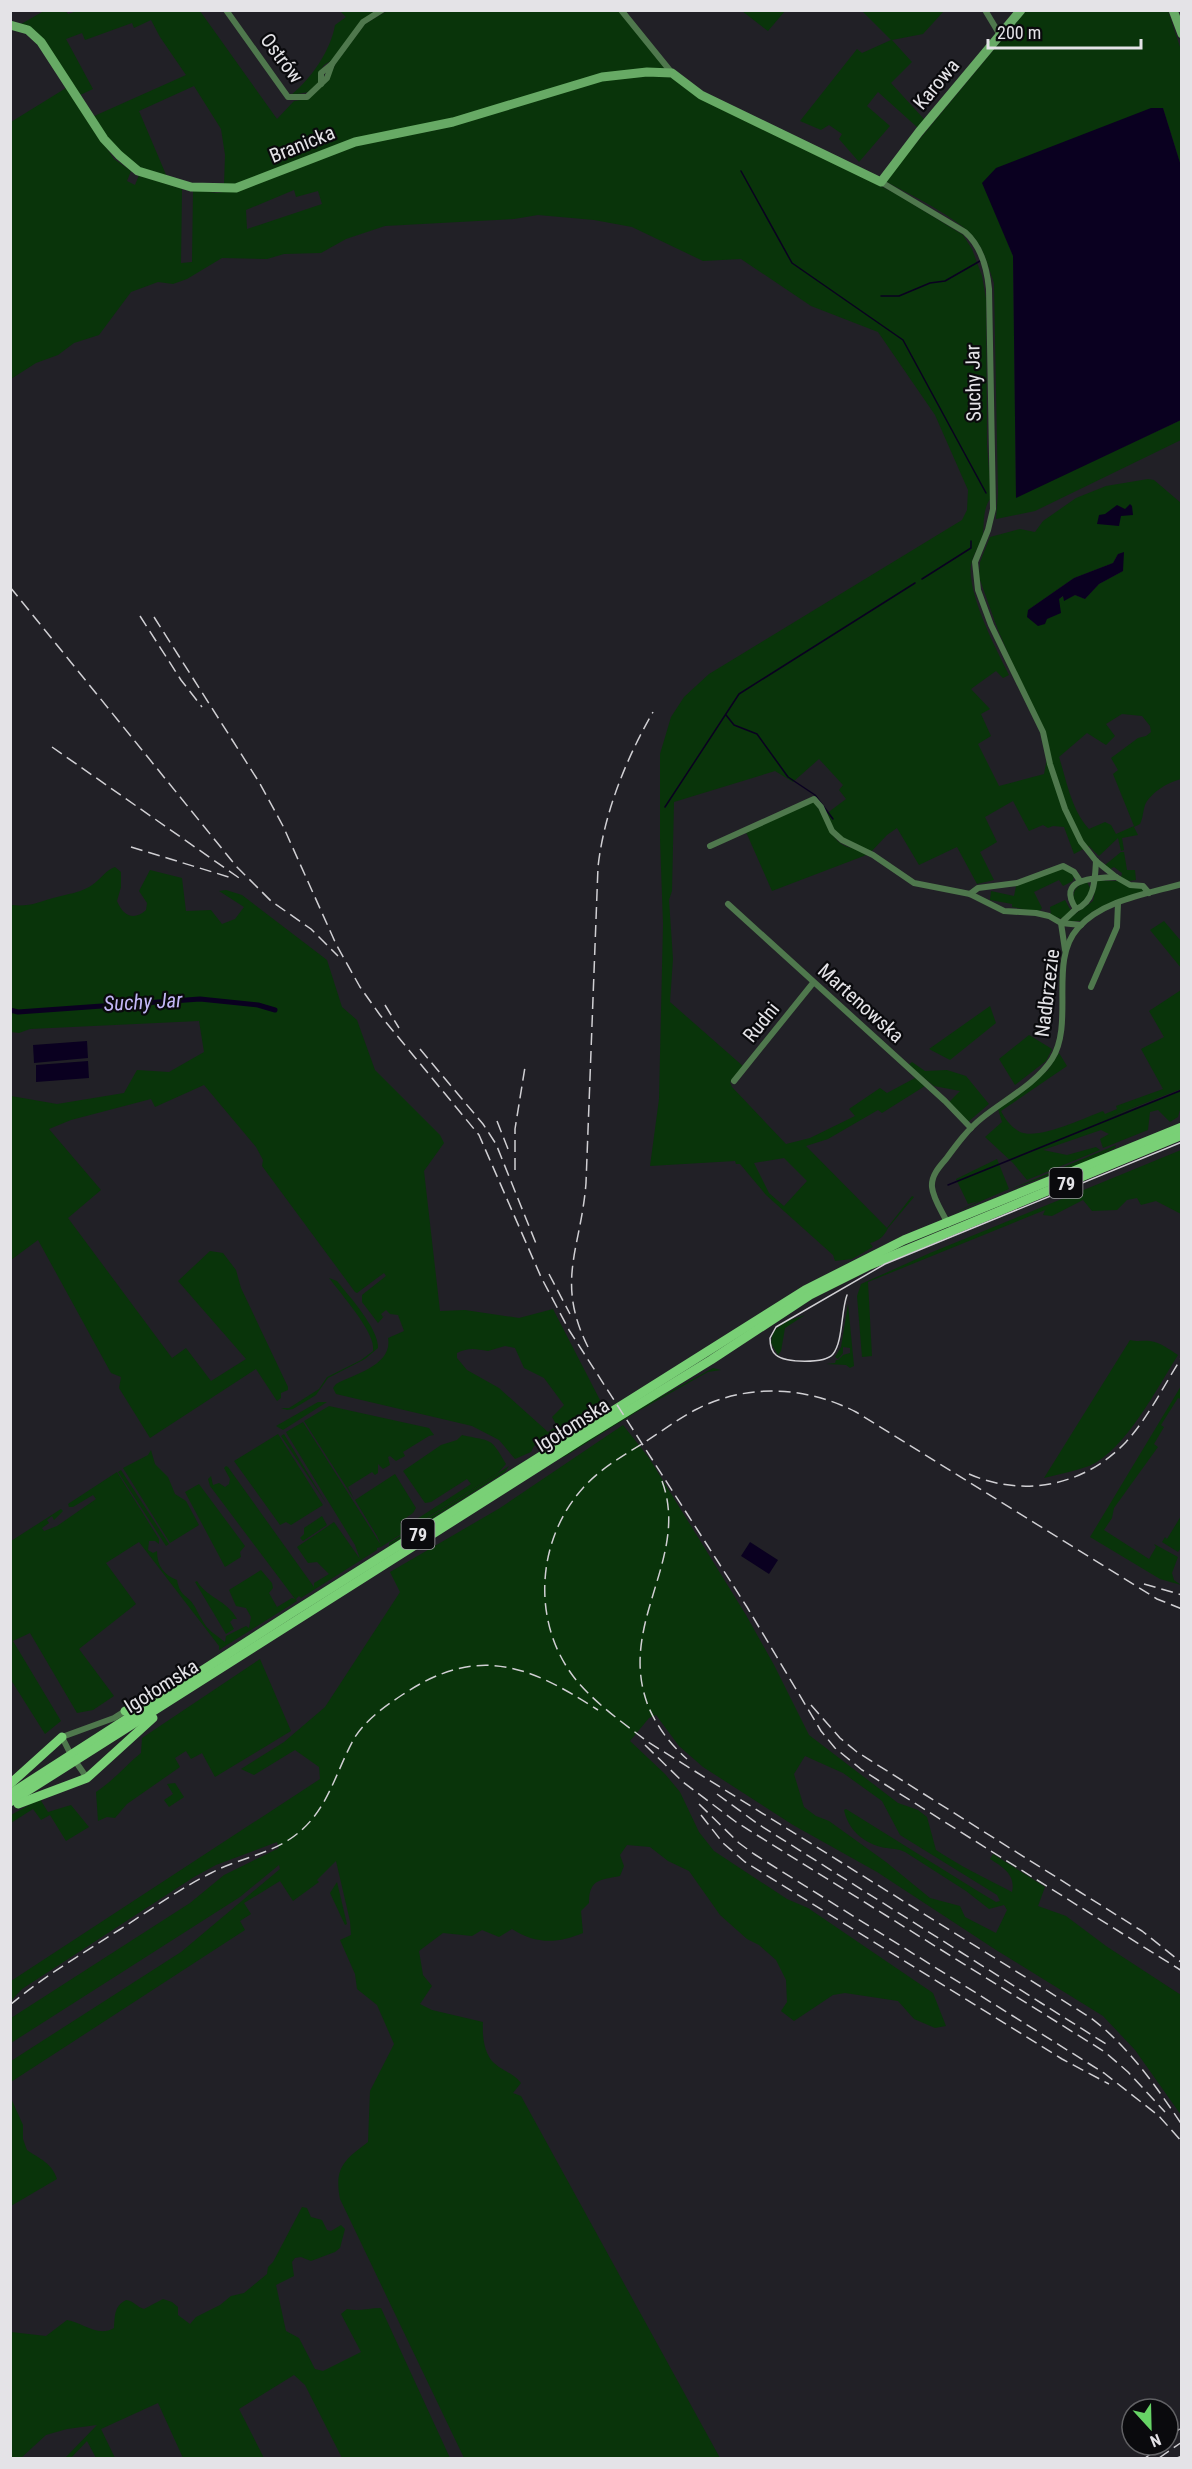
<svg xmlns="http://www.w3.org/2000/svg" width="1192" height="2469" viewBox="0 0 1192 2469" font-family="'Roboto Condensed',sans-serif">
<style>
.green{fill:#09340a;fill-rule:evenodd}
.water{fill:#0a0020}
.lines{fill:none;stroke-linecap:round;stroke-linejoin:round}
.stream{stroke:#0a0020;stroke-width:1.5}
.canal{stroke:#0a0020;stroke-width:5}
.street{stroke:#4f784d;stroke-width:6}
.secondary{stroke:#67aa65;stroke-width:9}
.primary{stroke:#79d076;stroke-width:9}
.tram{stroke:#d0cfd3;stroke-width:1.5}
.rail{stroke:#d0cfd3;stroke-width:1.5;stroke-dasharray:12 6;stroke-linecap:butt}
.labels{text-anchor:middle;dominant-baseline:central;stroke-width:4.5;stroke-linejoin:round;paint-order:stroke}
.shield{fill:#0a0a0d;stroke:#a3a2a6;stroke-width:1.5}
.shield-label{font-size:18px;font-weight:bold;fill:#e4e3e7}
.street-label{font-size:20px;fill:#e4e3e7;stroke:#0a0a0d}
.water-label{font-size:21px;font-style:italic;fill:#c2b6f5;stroke:#0a0a0d}
</style>
<rect width="100%" height="100%" fill="#212026"/>
<g class="green">
<path d="M80 10 200 11 277 119 294 101 308 99 328 80 336 63 365 24 387 11H619L666 68 648 69 449 120 401 129 237 184 224 185 225 155 221 129 194 86 139 111 167 177 139 167 115 149 92 117 186 75 160 37 151 20 134 28 132 23 85 40 82 33 66 39 93 89 78 96 21 24 44 11H66L68 14Z"/>
<path d="M340 11H377L334 59 324 65 319 73 318 84 309 92 291 95C311 79 331 50 335 25L346 17Z"/>
<path d="M742 11H785L768 31Z"/>
<path d="M862 11H944L923 34 892 40 912 62 891 83 924 119 918 128 878 92 867 106 890 126 859 162 839 139 842 134 829 125 821 130 800 121 857 49 862 53 891 40Z"/>
<path d="M1026 11H1168L1181 50V166L1163 108 983 183 1013 256 1016 497 1181 420V440L1035 511 996 519 998 493 994 283C989 269 985 252 976 240 961 219 909 194 885 181Z"/>
<path d="M623 76H667L678 80 898 195 963 235 972 249 982 276 986 299 987 445 991 498C983 507 984 523 983 534 981 544 973 554 971 565 967 594 996 649 1009 675L1003 678 996 671 971 689 990 709 981 714 991 736 978 744 999 786 1044 774 1049 748 998 630 979 577 980 562 990 537 1020 529 1035 532 1043 521 1076 498 1106 486 1148 479 1154 480 1181 503V779C1169 782 1151 792 1145 805 1143 811 1143 818 1140 824L1134 827 1138 835 1122 838 1124 850 1121 851 1118 838 1099 856 1089 846 1074 854 1064 827 1053 826 1048 828 1043 825 1029 831 1013 801 985 817 997 842 980 852 994 880 977 884 957 847 919 865 897 828 887 835 869 854 772 891 746 832 813 800C825 815 830 847 854 848L833 830 826 814 846 799 839 790 843 785 819 759 793 782 775 771 674 802 672 891 669 900 673 959 670 1002 744 1067 730 1082 732 1087 786 1144 810 1138 855 1116 849 1109 880 1088 887 1093 915 1078 925 1086 882 1113 878 1110 828 1139 806 1146 887 1228 912 1196 914 1197 888 1228C884 1237 878 1241 870 1243L873 1247 852 1259 835 1261 833 1255 766 1195 740 1164H736L735 1161 650 1166 659 1099 663 924 660 839V754L671 717 684 697 709 674 962 520 967 510 968 490 935 415 878 332 811 306 741 259 703 261 632 227 594 220 538 215 514 219 385 226 346 239 321 253 284 254 267 259 222 258 187 279 173 284 158 282 131 292 99 335 74 343 58 355 36 363 11 379V122L66 88 114 159 131 171 127 181 135 185 139 175 182 189 181 263 192 262 193 190 217 193 237 190 351 145 437 130 594 82ZM294 190 296 197 318 191 322 204 247 229 246 210ZM1118 554 1123 571 1099 584 1085 599 1075 595 1064 600V596L1059 599 1047 619 1028 610 1074 578 1113 563ZM1122 714 1142 716 1150 726 1151 732 1146 736 1138 738 1111 758 1118 770 1113 774 1134 826 1116 834 1111 825 1105 822 1089 829C1071 809 1067 782 1059 757L1087 733 1106 745 1115 736 1106 724ZM784 1158 807 1181 784 1206 769 1193 754 1163Z"/>
<path d="M1121 852H1124L1127 870H1135L1136 880 1129 881 1121 878 1122 873 1114 867 1110 869 1105 865Z"/>
<path d="M115 867 121 872V887L117 901C123 916 134 921 146 910L147 903 139 891 150 870 182 878 186 911 211 910 222 924 235 919 244 907 219 891 226 890 242 895 327 960 342 1007 357 1020 375 1070 440 1135 444 1143 424 1171 440 1311 465 1310 519 1318 553 1309 601 1402 534 1446 531 1452 515 1459 499 1440 472 1426 336 1394 333 1388 336 1384C354 1374 393 1365 388 1338L404 1331 398 1315 390 1314 386 1310 381 1314 383 1317 385 1315 378 1323 362 1302V1295L386 1276 384 1273 357 1293 355 1292 262 1166 263 1160 256 1147 204 1085 155 1107 151 1099 71 1120 49 1129 101 1190 68 1218 172 1358 186 1348 211 1381 246 1359 178 1281 210 1251 223 1253 236 1270 241 1288 288 1387V1390L281 1393V1398L277 1401 256 1369 150 1438 119 1388 121 1377 111 1373 38 1240 11 1260V1096L57 1104 124 1093 137 1070 169 1072 204 1052 199 1021 30 1029 19 1033 11 1032V905C31 907 38 902 57 897 68 894 78 893 89 887 99 882 104 871 115 867ZM505 1346 515 1348 524 1368 544 1378 564 1405 552 1417 557 1426 548 1432 499 1388 467 1370 457 1358V1353C469 1347 476 1349 488 1351Z"/>
<path d="M1062 868 1074 875 1073 881 1063 886 1059 880 1034 892 1042 908 1039 912 1012 907V904L990 900 991 891 1014 896 1016 886Z"/>
<path d="M1097 881H1117L1144 889 1145 892C1123 899 1098 904 1081 921H1069L1068 919 1093 901Z"/>
<path d="M1087 882 1090 888 1087 900 1077 906 1073 899C1074 888 1077 886 1087 882Z"/>
<path d="M1065 900 1071 911 1062 919 1051 915 1050 907Z"/>
<path d="M1164 921 1181 941V968L1150 930Z"/>
<path d="M1181 990V1089L1097 1122 1181 1091V1106L1178 1117 1170 1122 1158 1110 1150 1112 1148 1130 1103 1148 1100 1139 1109 1134 1101 1130 1043 1150 1067 1155 1096 1147 1100 1150 1027 1180 1013 1163 985 1137 1002 1122 998 1109 1048 1070 1059 1053 1067 1066 1001 1111C1005 1119 1011 1127 1020 1132 1039 1140 1084 1118 1103 1111L1105 1114 1117 1109 1116 1106 1163 1089 1141 1049 1164 1037 1149 1011Z"/>
<path d="M990 1006 996 1023 950 1060 929 1049Z"/>
<path d="M1029 1035 1052 1049 1046 1061 1015 1085 999 1059Z"/>
<path d="M912 1062 925 1071 947 1070 966 1076 989 1104 968 1122 948 1103 960 1091 934 1086 908 1065Z"/>
<path d="M1116 1145 1115 1148 1094 1159 1011 1189Z"/>
<path d="M1181 1150V1214L1156 1201 1141 1205 1137 1198 1127 1200 1117 1210 1092 1211 1083 1200 1052 1216 1043 1215 1045 1210 868 1282 872 1356 862 1357 857 1296 861 1284 930 1253Z"/>
<path d="M997 1159 1009 1189 956 1212 979 1201 968 1204 956 1179Z"/>
<path d="M329 1278 337 1281C349 1296 379 1329 378 1348L365 1359 328 1378 316 1395 293 1409 287 1410 281 1408H289L319 1389 327 1377 361 1360 373 1351C377 1334 340 1293 329 1278Z"/>
<path d="M848 1304 854 1366 850 1368 846 1365 826 1364 835 1363 836 1360H838L843 1355 850 1353V1348L843 1347V1353L838 1359 835 1357 841 1347Z"/>
<path d="M805 1315 785 1328 781 1351 778 1355 771 1343 773 1331 787 1321Z"/>
<path d="M1130 1340C1139 1342 1142 1340 1150 1341 1160 1342 1170 1350 1178 1355 1157 1388 1125 1451 1089 1466 1075 1471 1059 1474 1044 1478Z"/>
<path d="M713 1368 721 1370 708 1372 633 1414 564 1457 561 1456 635 1411Z"/>
<path d="M1181 1386V1399L1178 1398 1161 1425 1164 1427 1154 1444 1158 1447 1114 1508 1112 1518 1104 1530 1149 1559 1156 1547 1154 1544 1178 1557 1172 1573 1174 1580 1181 1585 1160 1579 1090 1537Z"/>
<path d="M318 1402H327L283 1430 276 1426Z"/>
<path d="M329 1406 429 1428 434 1435 429 1436 403 1452 405 1456 396 1461 390 1456 388 1457 390 1465 383 1469 378 1464V1473L375 1475 372 1472 348 1487 354 1499 304 1421Z"/>
<path d="M303 1422 381 1545 377 1536 355 1500 395 1474 416 1508 413 1513 400 1522 403 1528 471 1484 467 1479 431 1502 425 1503 403 1471 441 1445 457 1440 462 1435C492 1442 490 1436 506 1464L498 1473 381 1547 377 1548V1550L301 1598 299 1596 296 1599 297 1601 219 1650V1646L139 1542 106 1563 136 1604 79 1649 114 1696 93 1710 77 1713 30 1633 13 1641 61 1721 45 1734 11 1680V1541L61 1509 63 1511 54 1520 52 1516 47 1520 49 1523 42 1528 44 1531 57 1526 96 1499 93 1495 73 1507H69L68 1504 117 1472 159 1539V1544L155 1541H149L148 1550 153 1553 157 1551C157 1566 164 1575 177 1580 180 1598 189 1595 195 1607 206 1628 206 1628 225 1642L226 1636 246 1626 249 1628 251 1617 246 1608 236 1606 229 1590 261 1570 272 1583 273 1588 269 1593 277 1607 292 1598 295 1599 210 1486 208 1479 211 1476 213 1485 219 1483 225 1487 229 1484 230 1479 224 1468 226 1466 228 1467 314 1587V1583L329 1574 317 1562 308 1563 297 1547 334 1522 360 1559 355 1545 287 1434 286 1432Z"/>
<path d="M623 1425 649 1458 746 1615 774 1665 809 1735 898 1803 918 1810 927 1817 936 1850C960 1866 985 1878 1012 1892 1016 1875 1003 1867 990 1859L993 1854 1045 1887 1038 1906 1066 1916 1106 1946 1181 1995V2115L1135 2050 1103 2016 996 1950 877 1872 793 1825 703 1767 679 1746 656 1715 649 1718 630 1741 665 1774 680 1792 699 1832 714 1851 787 1899 808 1908 933 1993 946 2026 935 2028 914 2019 898 2001 845 1993 833 1995 794 2021 781 2011 787 2002 786 1980 776 1960 759 1945 747 1939 720 1915 689 1871 668 1861 650 1847 627 1845 620 1855 624 1866 620 1876C600 1880 589 1879 589 1903L581 1911 583 1933C557 1944 535 1944 512 1929L499 1937 482 1930 472 1936 443 1933 419 1951 423 1975 432 1986 420 2004 432 2010 483 2022C482 2035 484 2054 494 2063 504 2072 512 2072 521 2083L513 2093 521 2096 720 2458H464L340 2199C334 2168 344 2160 368 2142L370 2091 394 2044 377 2005 357 1989 355 1974 340 1940 351 1935 350 1921 336 1861 317 1880 319 1882 293 1901 280 1881 244 1903 251 1914 240 1921 245 1930 11 2082V2061L181 1952 280 1869 279 1865 240 1897 11 2043V2018L190 1903 224 1875 279 1848 277 1842 216 1865 194 1877 22 1989 11 2001V1981L320 1779 319 1767 295 1750 254 1775 241 1769 284 1742 325 1707 400 1592 390 1572 500 1508ZM805 1756 843 1773 882 1801 900 1835 997 1895 1000 1901 996 1902 976 1890 846 1809 844 1810C848 1829 862 1842 881 1847 889 1849 897 1848 905 1852L966 1891 989 1909 1004 1905 1007 1910 996 1933 965 1917 960 1906 930 1898 886 1862 829 1821 816 1816 804 1807 794 1774Z"/>
<path d="M278 1434 323 1505 291 1525 286 1522 280 1525 234 1461Z"/>
<path d="M284 1434 326 1503 281 1436Z"/>
<path d="M151 1450 155 1464 168 1477 175 1494 186 1501 199 1525 170 1543 123 1468 148 1455Z"/>
<path d="M509 1466 505 1472 389 1546V1543Z"/>
<path d="M121 1470 169 1544 166 1546 118 1472Z"/>
<path d="M199 1484 245 1546 240 1552 241 1557 225 1567 185 1492Z"/>
<path d="M322 1516 327 1525 303 1541 300 1538 304 1534V1528Z"/>
<path d="M1181 1516V1548L1178 1552 1162 1542 1165 1537 1167 1539Z"/>
<path d="M197 1581C207 1598 227 1600 237 1619H233L230 1622 234 1629 226 1634 195 1582Z"/>
<path d="M260 1659 291 1731 215 1777 202 1753 191 1759 186 1751 175 1758 180 1767 127 1804 115 1818 107 1817 98 1821 96 1792C113 1781 126 1765 141 1753L142 1738Z"/>
<path d="M175 1783 184 1797 169 1807 164 1800 173 1794 167 1784Z"/>
<path d="M40 1799 48 1812 71 1805 89 1827 66 1841 50 1815 41 1820 33 1809 11 1823V1815Z"/>
<path d="M337 1882 347 1924 345 1925 330 1893Z"/>
<path d="M10 2096 23 2125V2139L27 2150C40 2159 52 2163 57 2179L11 2206Z"/>
<path d="M302 2207 307 2208 311 2217 322 2220 327 2230 331 2231 341 2225 345 2229 340 2248 335 2252 311 2261 301 2257 295 2258 292 2262 294 2276 276 2285 286 2331 299 2338 315 2369 323 2371 361 2352 341 2314 347 2309C358 2312 369 2308 381 2308L450 2458H342L305 2385 294 2375 239 2409 264 2458H183L158 2403 101 2429 115 2458H96L87 2441 71 2458H65L97 2425 67 2429 46 2435 21 2458H11V2332L46 2336 67 2320C82 2322 98 2338 114 2328 115 2316 114 2306 126 2300 134 2301 137 2307 144 2309L163 2299 172 2302 178 2307V2315L190 2324 196 2317 220 2305 231 2296 244 2293 267 2274 268 2267 273 2262Z"/>
</g>
<g class="water">
<path d="M1151 108H1163L1181 166V420L1016 498 1013 256 982 183 996 168Z"/>
<path d="M1130 504 1132 506 1133 515 1121 516 1119 526 1097 524 1099 515 1105 514 1117 505 1125 509Z"/>
<path d="M1124 552 1123 571 1099 584 1085 599 1075 595 1064 601 1063 596 1059 599 1061 613 1047 619 1045 624 1038 626 1027 617 1028 610 1074 578 1113 563 1118 554Z"/>
<path d="M87 1041 88 1058 34 1063 33 1045Z"/>
<path d="M88 1061 89 1078 36 1082V1065Z"/>
<path d="M750 1542 778 1560 769 1574 741 1556Z"/>
</g>
<g class="lines">
<g class="stream">
<path d="M741 171 792 263 903 340 986 493"/>
<path d="M881 296H899L930 283 945 281 980 261"/>
<path d="M922 579 971 548V541"/>
<path d="M726 715 734 725 757 734 788 777 815 795 833 819"/>
<path d="M665 807 739 694 915 583"/>
<path d="M948 1185 1182 1090"/>
</g>
<path class="canal" d="M10 1010 18 1012 200 999 258 1005 275 1010"/>
<g class="street">
<path d="M226 10 288 97H307L327 78 332 64 363 22 382 10"/>
<path d="M621 10 672 73"/>
<path d="M985 10 1000 35"/>
<path d="M321 84V73L332 64"/>
<path d="M881 182 965 232C981 246 987 268 989 289L993 509 988 530 975 562 978 590 991 625 1043 732 1050 764 1065 809 1081 842 1096 861 1116 877 1130 885 1143 886 1149 893"/>
<path d="M710 846 814 799 821 807 832 831 842 840 873 855 914 883 970 894 1004 911 1036 913 1049 916 1061 923 1081 925"/>
<path d="M970 894 978 888 1017 883 1063 866 1074 872 1080 881"/>
<path d="M728 904 945 1101 971 1128"/>
<path d="M1076 909C1095 902 1095 879 1096 861"/>
<path d="M1065 950 1061 923 1076 909C1055 877 1097 878 1116 877"/>
<path d="M1091 987 1117 927 1118 903"/>
<path d="M734 1081 813 983"/>
<path d="M948 1224C943 1213 933 1199 932 1187 931 1176 939 1167 946 1159 957 1144 968 1129 982 1118 1004 1100 1036 1084 1052 1059 1075 1022 1048 961 1078 928 1103 900 1147 894 1182 884"/>
<path d="M69 1751 62 1737 114 1718 125 1711"/>
<path d="M78 1765 87 1778"/>
</g>
<g class="secondary">
<path d="M1173 10 1182 34"/>
<path d="M10 25 28 30 41 42 104 139 119 155 138 171 191 187 236 188 355 142 453 122 602 77 647 72 672 73 701 95 881 182 919 132 1021 10"/>
</g>
<g class="primary">
<path d="M125 1711 143 1703"/>
<path d="M10 1784 62 1737"/>
<path d="M10 1794 290 1614 805 1290 904 1240 1182 1127"/>
<path d="M10 1802 584 1438 711 1360 810 1295 870 1265 1182 1135"/>
<path d="M18 1804 87 1778 153 1718"/>
</g>
<path class="tram" d="M847 1295C841 1311 843 1342 833 1354 825 1364 785 1363 776 1355 771 1351 770 1345 770 1338L776 1327 885 1264 1182 1142"/>
<g class="rail">
<path d="M10 587 236 866 271 901 311 929 338 956"/>
<path d="M140 616 181 680 202 707"/>
<path d="M154 617 259 782 283 826 336 944 360 987 380 1015 479 1135 541 1277 569 1330 747 1607 821 1731 835 1748 862 1770 1182 1971"/>
<path d="M52 747 242 880"/>
<path d="M131 847 232 878"/>
<path d="M385 1005 399 1028"/>
<path d="M420 1049 483 1124 496 1144 537 1246"/>
<path d="M497 1121 510 1154"/>
<path d="M515 1170V1129L525 1067"/>
<path d="M549 1274 570 1314"/>
<path d="M588 1347C555 1281 581 1249 586 1183L598 867C604 813 626 759 653 712"/>
<path d="M969 1474C1024 1498 1084 1486 1126 1442 1148 1418 1164 1385 1182 1357"/>
<path d="M662 1481C691 1559 615 1625 649 1708 658 1728 670 1744 687 1759"/>
<path d="M1144 1584 1182 1595"/>
<path d="M1182 1609 1157 1599 856 1412C806 1386 746 1383 695 1410 678 1419 662 1431 645 1442 624 1455 601 1468 583 1488 537 1539 531 1620 573 1676 593 1702 622 1722 648 1742L1091 2018C1129 2047 1156 2086 1182 2125"/>
<path d="M811 1705 840 1738 857 1752 1142 1931 1182 1963"/>
<path d="M645 1745 683 1782 736 1822 1105 2052 1128 2072 1165 2112"/>
<path d="M717 1794 758 1824 1106 2044"/>
<path d="M699 1804 739 1843 754 1854 1104 2073 1159 2116 1182 2142"/>
<path d="M701 1815 723 1843 745 1862 1062 2059 1109 2084"/>
<path d="M10 2005C44 1976 82 1954 119 1930 149 1911 179 1889 211 1873 237 1859 266 1855 290 1839 328 1814 334 1774 355 1737 367 1719 384 1707 402 1695 478 1644 528 1665 598 1710"/>
<path d="M1170 2436 1182 2427"/>
<path d="M1145 2458 1164 2445"/>
<path d="M1159 2458 1182 2442"/>
<path d="M1177 2458 1182 2456"/>
</g>
</g>
<g class="labels">
<g class="shield">
<rect x="1049.5" y="1168" width="33" height="30" rx="4.5"/>
<rect x="401.5" y="1519" width="33" height="30" rx="4.5"/>
</g>
<g class="shield-label">
<text x="1066" y="1183">79</text>
<text x="418" y="1534">79</text>
</g>
<g class="street-label">
<text transform="translate(282 58) rotate(53)">Ostrów</text>
<text transform="translate(936 84) rotate(-50)">Karowa</text>
<text transform="translate(302 144) rotate(-22)">Branicka</text>
<text transform="translate(973 383) rotate(-91)">Suchy Jar</text>
<text transform="translate(1047 993) rotate(-83)">Nadbrzezie</text>
<text transform="translate(861 1003) rotate(42)">Martenowska</text>
<text transform="translate(761 1022) rotate(-51)">Rudni</text>
<text transform="translate(572 1425) rotate(-32)">Igołomska</text>
<text transform="translate(161 1686) rotate(-32)">Igołomska</text>
</g>
<g class="water-label">
<text transform="translate(143 1002) rotate(-3)">Suchy Jar</text>
</g>
</g>
<rect width="1192" height="2469" fill="none" stroke="#e4e3e7" stroke-width="24"/>
<g transform="translate(1150 2427) rotate(158)"><circle r="28" fill="#0a0a0d" stroke="#616164" stroke-width="1.5"/>
<path d="M0-4.5L10 22L0 15L-10 22Z" fill="#67d466"/>
<text y="-9" font-size="16" font-weight="bold" text-anchor="middle" fill="#e4e3e7">N</text>
</g>
<path d="M988 39v9h153v-9" fill="none" stroke="#e4e3e7" stroke-width="3"/>
<text x="997" y="39" font-size="18" fill="#e4e3e7" stroke="#0a0a0d" stroke-width="4.5" paint-order="stroke">200 m</text>
</svg>
